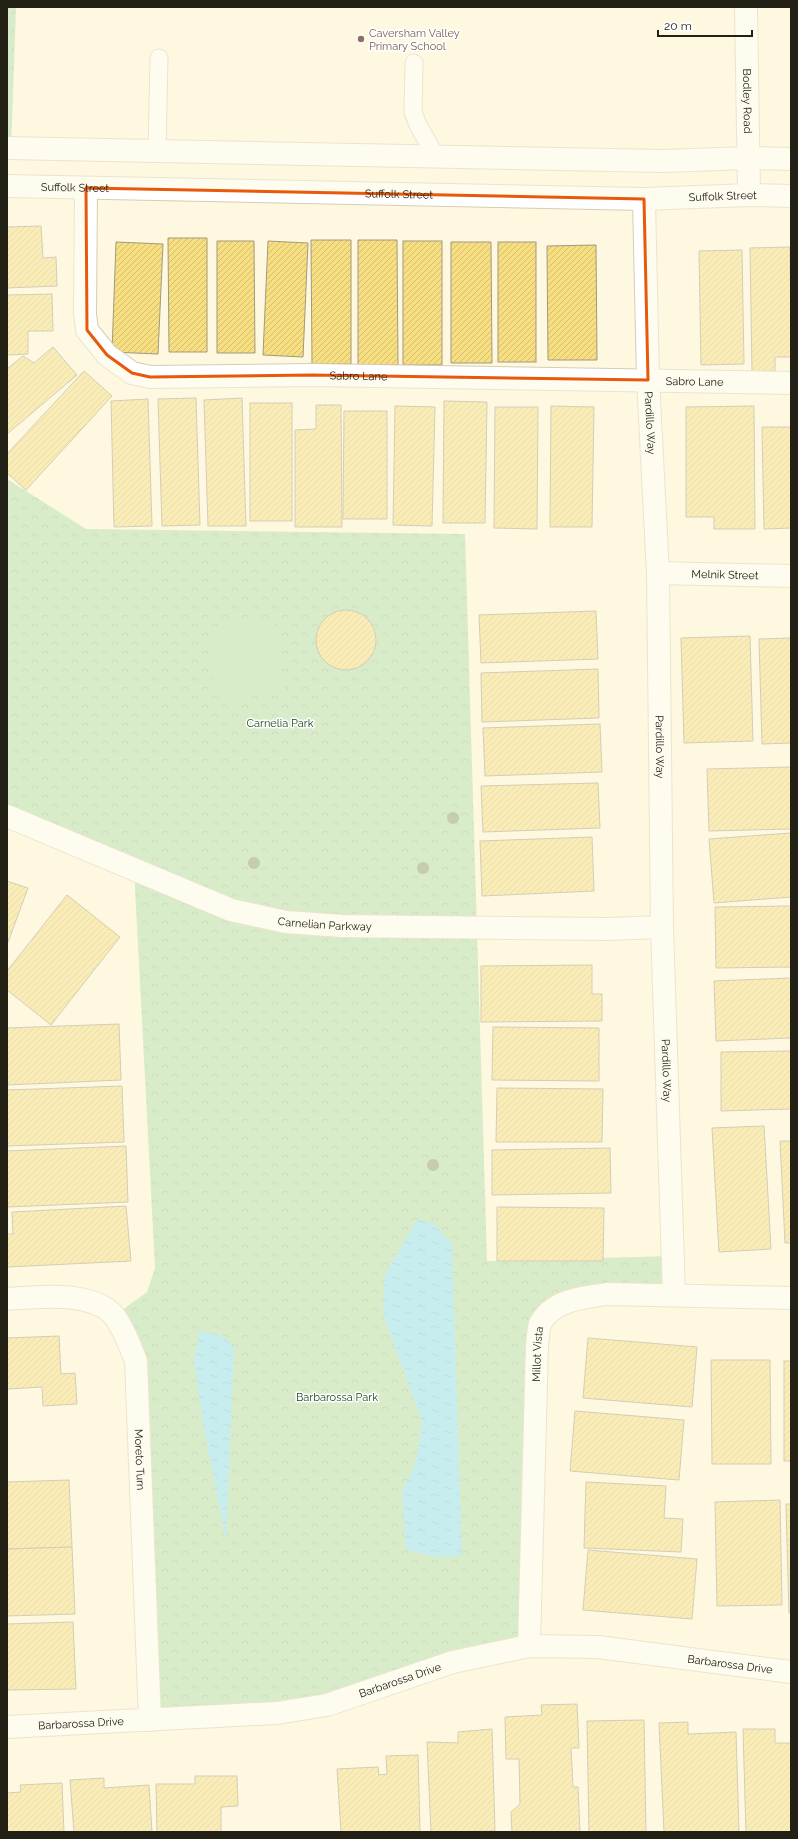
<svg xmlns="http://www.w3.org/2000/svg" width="798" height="1839" viewBox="0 0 798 1839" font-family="Raleway,sans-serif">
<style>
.park{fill:url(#park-crowns)}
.pitch{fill:#acddac}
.water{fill:url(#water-ripples)}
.building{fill:url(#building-hatch);stroke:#a19a80}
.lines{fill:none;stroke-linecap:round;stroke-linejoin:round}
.service-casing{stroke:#d5ceb2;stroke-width:19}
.minor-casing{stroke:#d5ceb2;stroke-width:24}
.tertiary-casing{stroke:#d5ceb2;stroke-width:24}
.service{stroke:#fff;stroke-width:17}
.minor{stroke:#fff;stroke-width:22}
.tertiary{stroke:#fff;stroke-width:22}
.tree{fill:#809775}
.marked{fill:none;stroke:#e8590c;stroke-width:3;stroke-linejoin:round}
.education-dot{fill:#8d6e63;stroke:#fff;stroke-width:1.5}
.labels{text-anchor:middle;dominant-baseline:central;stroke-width:3;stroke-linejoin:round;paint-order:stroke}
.education-label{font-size:11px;fill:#785e54;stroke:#fff;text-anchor:start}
.street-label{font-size:11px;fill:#232016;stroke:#fff}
.park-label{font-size:11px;fill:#19481d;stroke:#fff}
</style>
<defs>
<pattern id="park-crowns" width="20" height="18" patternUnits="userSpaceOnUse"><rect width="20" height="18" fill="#acddac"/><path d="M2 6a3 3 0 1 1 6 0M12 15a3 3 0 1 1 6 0" fill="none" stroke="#94bd93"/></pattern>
<pattern id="water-ripples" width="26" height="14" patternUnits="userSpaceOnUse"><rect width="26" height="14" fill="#87dffc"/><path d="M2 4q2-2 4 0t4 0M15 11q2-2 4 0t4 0" fill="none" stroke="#74bfd7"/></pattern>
<pattern id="building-hatch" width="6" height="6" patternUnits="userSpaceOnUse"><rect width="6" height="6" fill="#f7de80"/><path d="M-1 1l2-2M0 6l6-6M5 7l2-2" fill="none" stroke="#d3be6e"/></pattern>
</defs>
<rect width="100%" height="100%" fill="#fef8e1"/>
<g class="park">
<path d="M7 7H16L11 149 7 148Z"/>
<path d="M7 479 86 529 465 534 487 1261 672 1256 674 1295 549 1312 529 1646 327 1705 150 1720 136 1361 114 1316 147 1292 155 1268 134 869 7 816Z"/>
</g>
<path class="pitch" d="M274 618 285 691 218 701 207 628Z"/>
<g class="water">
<path d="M418 1219 434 1224 452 1244 462 1556 437 1557 406 1550 402 1490 416 1463 422 1421 383 1314 385 1274Z"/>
<path d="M200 1331 224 1336 234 1349 226 1540 203 1423 194 1361Z"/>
</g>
<g class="building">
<path d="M41 226 43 258 56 257 57 286 7 288V227Z"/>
<path d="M168 238H207V352H169Z"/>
<path d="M311 240H351V364H312Z"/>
<path d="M358 240H397L398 365H358Z"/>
<path d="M217 241H254L255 353H217Z"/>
<path d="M268 241 308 243 303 357 263 355Z"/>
<rect x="403" y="241" width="39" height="124"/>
<path d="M116 242 163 244 158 354 112 352Z"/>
<path d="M451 242H491L492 363H451Z"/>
<rect x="498" y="242" width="38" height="120"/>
<path d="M596 245 597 360H548L547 246Z"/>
<path d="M790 247 791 357H775V371L752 372 750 248Z"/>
<path d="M742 250 744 364 701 365 699 251Z"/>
<path d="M52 294 53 331H28V354L7 355V295Z"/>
<path d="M53 347 77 375 7 434V369L23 356 34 363Z"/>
<path d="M84 371 112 396 26 490 7 473V454Z"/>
<path d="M196 398 200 525 162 526 158 399Z"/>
<path d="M242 398 246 526H208L204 400Z"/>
<path d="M148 399 152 526 114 527 111 401Z"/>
<path d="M444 401 487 402 485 523H443Z"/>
<rect x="250" y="403" width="42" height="118"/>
<path d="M316 405H341L342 527H295V430L316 429Z"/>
<path d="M395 406 435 407 432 526 393 525Z"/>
<path d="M551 406 594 407 592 527H550Z"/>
<path d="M754 406 755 529H714V517H686V407Z"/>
<path d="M495 407H538L537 529 494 528Z"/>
<path d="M344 411H387V519H343Z"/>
<path d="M762 427H791V528L764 529Z"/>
<circle cx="346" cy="640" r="30"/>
<path d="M596 611 598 659 481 663 479 615Z"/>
<path d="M750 636 753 741 684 743 681 638Z"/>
<path d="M791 638V743L762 744 759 639Z"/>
<path d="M598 669 599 718 482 722 481 673Z"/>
<path d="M600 724 602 772 485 776 483 728Z"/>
<path d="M791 767V829L709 831 707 769Z"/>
<path d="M598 783 600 828 483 832 481 786Z"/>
<path d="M791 833V897L714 903 709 839Z"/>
<path d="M592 837 594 891 482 896 480 841Z"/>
<path d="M7 881 28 888 7 945Z"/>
<path d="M67 895 120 937 51 1025 7 990V971Z"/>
<path d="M791 906V967L716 968 715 907Z"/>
<path d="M592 965V994H602V1021L481 1022V966Z"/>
<path d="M791 978V1038L716 1041 714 981Z"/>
<path d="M119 1024 121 1080 7 1085V1028Z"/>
<path d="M493 1027 599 1028V1081L492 1080Z"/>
<path d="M791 1051V1109L721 1111V1052Z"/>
<path d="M122 1086 124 1142 7 1146V1090Z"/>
<path d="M497 1088 603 1089 602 1142H496Z"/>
<path d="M764 1126 771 1249 719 1252 712 1128Z"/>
<path d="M780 1141H791V1243H785Z"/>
<path d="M126 1146 128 1202 7 1207V1151Z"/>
<path d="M610 1148 611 1193 492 1195V1150Z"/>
<path d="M126 1206 131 1261 7 1267V1234H13L12 1212Z"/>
<path d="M497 1207 604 1208 603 1261H497Z"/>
<path d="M59 1336 61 1374 75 1373 77 1404 43 1406 42 1387 7 1389V1338Z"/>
<path d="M588 1338 697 1347 692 1407 583 1398Z"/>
<path d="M711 1360H770L771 1464H712Z"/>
<rect x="784" y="1361" width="7" height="100"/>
<path d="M575 1411 684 1420 679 1480 570 1471Z"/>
<path d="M69 1480 72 1547 7 1549V1482Z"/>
<path d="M586 1482 666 1486 664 1518 683 1519 681 1552 584 1548Z"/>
<path d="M780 1500 782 1605 717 1606 715 1502Z"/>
<path d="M786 1504H791V1613H789Z"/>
<path d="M72 1547 75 1614 7 1616V1549Z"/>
<path d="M588 1550 697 1559 692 1619 583 1610Z"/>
<path d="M73 1622 76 1689 7 1690V1624Z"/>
<path d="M577 1704 579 1748H571L573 1787H578L580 1832H512L511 1812 520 1804 519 1759H506L505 1717 542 1715 541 1705Z"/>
<path d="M644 1720 646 1832H589L587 1721Z"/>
<path d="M688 1722V1734L736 1732 739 1832H664L659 1723Z"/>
<path d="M492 1729 495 1831 431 1832 427 1742 458 1743V1732Z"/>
<path d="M743 1729H775V1743H791V1832H746Z"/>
<path d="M418 1755 420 1832H341L337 1769 378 1767 379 1775 387 1774 386 1756Z"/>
<path d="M195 1776H237L238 1806 221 1807V1832H157L156 1784H195Z"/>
<path d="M104 1778V1788L149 1785 152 1832H74L70 1780Z"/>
<path d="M62 1783 64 1832H7V1793L21 1792 20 1785Z"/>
</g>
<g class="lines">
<defs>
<g id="service">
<path d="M414 63 413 112 418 125 436 157"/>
<path d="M157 151 159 58"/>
</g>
<g id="minor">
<path id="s1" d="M746 7 749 195"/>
<path id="s2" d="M86 188 85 314 87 330 107 355 132 373 150 377 312 375 791 383"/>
<path id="s3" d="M644 199 648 380 658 573 662 927 674 1295"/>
<path id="s4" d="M658 573 791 576"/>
<path id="s5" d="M7 816 231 910 286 922 342 926 607 929 662 927"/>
<path id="s6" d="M7 1299C37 1297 94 1290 115 1317 125 1331 130 1346 136 1361L150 1720"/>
<path id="s7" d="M529 1646 537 1346C538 1339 538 1330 540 1324 552 1300 584 1297 608 1294L791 1298"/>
<path id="s8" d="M7 1727 277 1713 327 1705 453 1662 529 1646 598 1647 791 1672"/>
</g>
<g id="tertiary">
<path d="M7 148 663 161 748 158 791 159"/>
<path id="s9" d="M7 186 644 199 749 195 791 196"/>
</g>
</defs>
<use href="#service" class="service-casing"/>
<use href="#minor" class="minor-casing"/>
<use href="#tertiary" class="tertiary-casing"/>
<use href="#service" class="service"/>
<use href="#minor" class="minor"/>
<use href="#tertiary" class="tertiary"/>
</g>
<g class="tree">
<circle cx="453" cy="818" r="6"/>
<circle cx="254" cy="863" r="6"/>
<circle cx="423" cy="868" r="6"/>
<circle cx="433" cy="1165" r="6"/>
</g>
<path d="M0 0H798V1839H0ZM86 188 644 199 648 380 312 375 150 377 132 373 107 355 87 330Z" fill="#fef8e1" fill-opacity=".55" fill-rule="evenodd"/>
<path class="marked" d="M86 188 644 199 648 380 312 375 150 377 132 373 107 355 87 330Z"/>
<circle class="education-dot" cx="361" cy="39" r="4"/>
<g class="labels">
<g class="education-label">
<text x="369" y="33">Caversham Valley<tspan x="369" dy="13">Primary School</tspan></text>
</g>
<g class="street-label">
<text stroke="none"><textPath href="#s1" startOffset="94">Bodley Road</textPath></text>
<text stroke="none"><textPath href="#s9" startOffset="68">Suffolk Street</textPath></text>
<text stroke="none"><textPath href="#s9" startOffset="392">Suffolk Street</textPath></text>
<text stroke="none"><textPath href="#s9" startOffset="716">Suffolk Street</textPath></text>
<text stroke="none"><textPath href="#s2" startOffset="432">Sabro Lane</textPath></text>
<text stroke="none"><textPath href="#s2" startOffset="768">Sabro Lane</textPath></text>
<text stroke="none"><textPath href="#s3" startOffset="224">Pardillo Way</textPath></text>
<text stroke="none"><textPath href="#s4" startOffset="67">Melnik Street</textPath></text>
<text stroke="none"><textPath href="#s3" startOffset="548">Pardillo Way</textPath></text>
<text stroke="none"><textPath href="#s5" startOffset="338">Carnelian Parkway</textPath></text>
<text stroke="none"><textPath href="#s3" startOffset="872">Pardillo Way</textPath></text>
<text stroke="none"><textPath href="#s7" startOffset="292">Millot Vista</textPath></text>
<text stroke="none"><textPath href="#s6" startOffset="261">Moreto Turn</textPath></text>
<text stroke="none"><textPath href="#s8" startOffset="734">Barbarossa Drive</textPath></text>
<text stroke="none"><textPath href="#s8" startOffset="398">Barbarossa Drive</textPath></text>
<text stroke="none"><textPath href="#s8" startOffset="74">Barbarossa Drive</textPath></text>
</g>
<g class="park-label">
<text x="280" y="723">Carnelia Park</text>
<text x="337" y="1397">Barbarossa Park</text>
</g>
</g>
<rect width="798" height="1839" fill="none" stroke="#232016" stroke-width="16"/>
<path d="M658 30v6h94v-6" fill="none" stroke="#232016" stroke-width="2"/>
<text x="664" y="30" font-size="12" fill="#232016" stroke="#ffffff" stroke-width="3" paint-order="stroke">20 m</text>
</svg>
